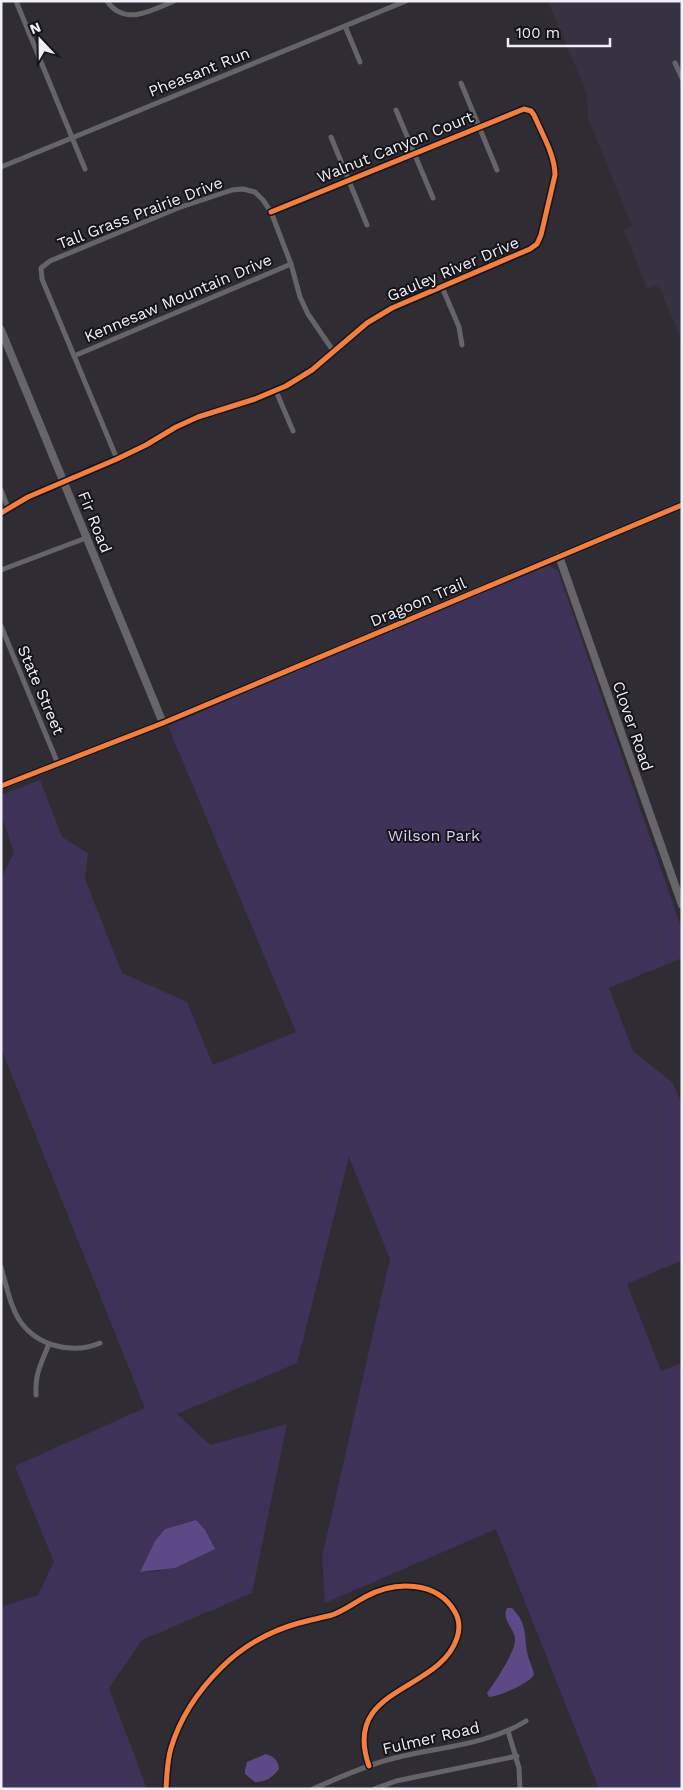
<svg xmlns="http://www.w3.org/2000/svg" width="683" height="1790" viewBox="0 0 683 1790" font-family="'Work Sans',sans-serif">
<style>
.built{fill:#373242}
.green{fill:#3f3258;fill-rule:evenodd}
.water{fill:#5e4987}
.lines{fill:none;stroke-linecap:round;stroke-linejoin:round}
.street{stroke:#656466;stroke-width:5}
.secondary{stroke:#66656a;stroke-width:8}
.cycleway-casing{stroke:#151419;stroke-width:8}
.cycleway{stroke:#f27e40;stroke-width:5}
.labels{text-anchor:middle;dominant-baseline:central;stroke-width:4;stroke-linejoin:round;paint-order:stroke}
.street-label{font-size:16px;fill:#f0eef6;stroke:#151419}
.park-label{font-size:16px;fill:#dad0f7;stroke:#151419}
</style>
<rect width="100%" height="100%" fill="#2f2d33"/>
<path class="built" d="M548 1H682V341L658 284 647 289 624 230 632 226 588 118 587 94Z"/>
<path class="green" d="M544 566H550L558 571 682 930V958L609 988 633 1051 673 1083 682 1105V1260L627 1284 661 1371 682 1363V1789H599L496 1529 325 1603 322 1557 390 1259 349 1157 297 1363 177 1414 210 1445 287 1424 252 1593 142 1640 109 1688 147 1789H1V1607L38 1595 54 1562 15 1466 145 1408 1 1048V878L14 853 1 814V795L40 780 62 837 88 853 85 879 122 973 187 1002 213 1065 296 1032 168 726ZM196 1520 175 1568 153 1572H140L155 1541 165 1529Z"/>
<g class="water">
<path d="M196 1520 205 1530 215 1549 175 1568 140 1572 155 1541 165 1529Z"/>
<path d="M507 1608H512C529 1625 523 1637 528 1656 530 1663 533 1668 534 1675 528 1684 500 1696 489 1697L487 1693C495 1682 514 1654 515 1641 516 1629 501 1621 507 1608Z"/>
<path d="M266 1754C274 1757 278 1760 279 1769 272 1778 266 1782 255 1782L245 1774V1770L247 1762Z"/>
</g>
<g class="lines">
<g class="street">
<path d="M16 1 85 169"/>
<path d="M107 1C124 27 153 10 174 1"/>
<path d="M345 26 360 62"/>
<path d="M675 63 682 78"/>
<path d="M461 83 497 170"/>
<path d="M396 110 433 198"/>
<path d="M331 137 367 225"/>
<path d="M1 167 406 1"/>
<path d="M442 287 459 327 462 345"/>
<path d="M74 356 291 264"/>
<path d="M276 391 293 431"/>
<path d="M117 459 42 279 41 268 50 261 178 208 232 190 243 189 255 192 263 200 271 212 291 264 300 297 308 314 334 352"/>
<path d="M1 490 8 508"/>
<path d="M1 513 28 497 117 459 146 445 176 427 198 417 255 399 286 386 312 370 367 323 392 308 530 249 537 244 541 235 555 175C555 155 542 134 534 115L531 111 524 109 271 212"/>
<path d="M1 570 86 538"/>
<path d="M1 626 58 764"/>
<path d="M1 1267C6 1284 9 1303 18 1318 35 1346 72 1355 100 1343"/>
<path d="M36 1395C35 1373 41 1364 49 1344"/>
<path d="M508 1731 519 1768 520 1789"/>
<path d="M166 1789C167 1775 167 1761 171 1748 180 1718 199 1690 221 1668 242 1647 270 1631 299 1623 309 1620 321 1618 332 1615 344 1611 354 1603 365 1597 394 1581 437 1580 455 1612 460 1621 460 1629 457 1638 439 1693 341 1686 369 1766"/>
<path d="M313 1789C338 1778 364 1766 391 1759 436 1747 486 1746 526 1721"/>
<path d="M374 1789 396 1781 517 1756"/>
</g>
<g class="secondary">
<path d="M1 330 163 723"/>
<path d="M559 556 682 905"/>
<path d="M1 786 163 723 682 505"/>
</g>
<defs>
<g id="cycleway">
<path d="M1 513 28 497 117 459 146 445 176 427 198 417 255 399 286 386 312 370 367 323 392 308 530 249 537 244 541 235 555 175C555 155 542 134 534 115L531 111 524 109 271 212"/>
<path d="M1 786 163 723 682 505"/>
<path d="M166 1789C167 1775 167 1761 171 1748 180 1718 199 1690 221 1668 242 1647 270 1631 299 1623 309 1620 321 1618 332 1615 344 1611 354 1603 365 1597 394 1581 437 1580 455 1612 460 1621 460 1629 457 1638 439 1693 341 1686 369 1766"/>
</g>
</defs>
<use href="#cycleway" class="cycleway-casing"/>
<use href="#cycleway" class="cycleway"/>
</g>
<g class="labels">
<g class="street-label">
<text transform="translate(199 72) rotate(-22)">Pheasant Run</text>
<text transform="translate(395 147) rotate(-22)">Walnut Canyon Court</text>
<text transform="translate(140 213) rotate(-21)">Tall Grass Prairie Drive</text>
<text transform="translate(453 269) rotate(-23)">Gauley River Drive</text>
<text transform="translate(178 298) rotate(-23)">Kennesaw Mountain Drive</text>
<text transform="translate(95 522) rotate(68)">Fir Road</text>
<text transform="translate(418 602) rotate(-23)">Dragoon Trail</text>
<text transform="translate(41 690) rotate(67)">State Street</text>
<text transform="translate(633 726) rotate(71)">Clover Road</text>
<text transform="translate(431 1738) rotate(-13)">Fulmer Road</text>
</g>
<g class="park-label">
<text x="434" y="835">Wilson Park</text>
</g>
</g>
<rect width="683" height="1790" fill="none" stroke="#f0eef6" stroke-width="5"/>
<g transform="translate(40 40) rotate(338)" stroke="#151419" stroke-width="4" paint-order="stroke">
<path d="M0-4L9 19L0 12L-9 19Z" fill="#f0eef6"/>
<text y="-8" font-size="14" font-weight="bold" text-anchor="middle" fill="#f0eef6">N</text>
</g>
<path d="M508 38v8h102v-8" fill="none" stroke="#f0eef6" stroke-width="2.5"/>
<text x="516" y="38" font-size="15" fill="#f0eef6" stroke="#151419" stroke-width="4" paint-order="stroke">100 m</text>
</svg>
